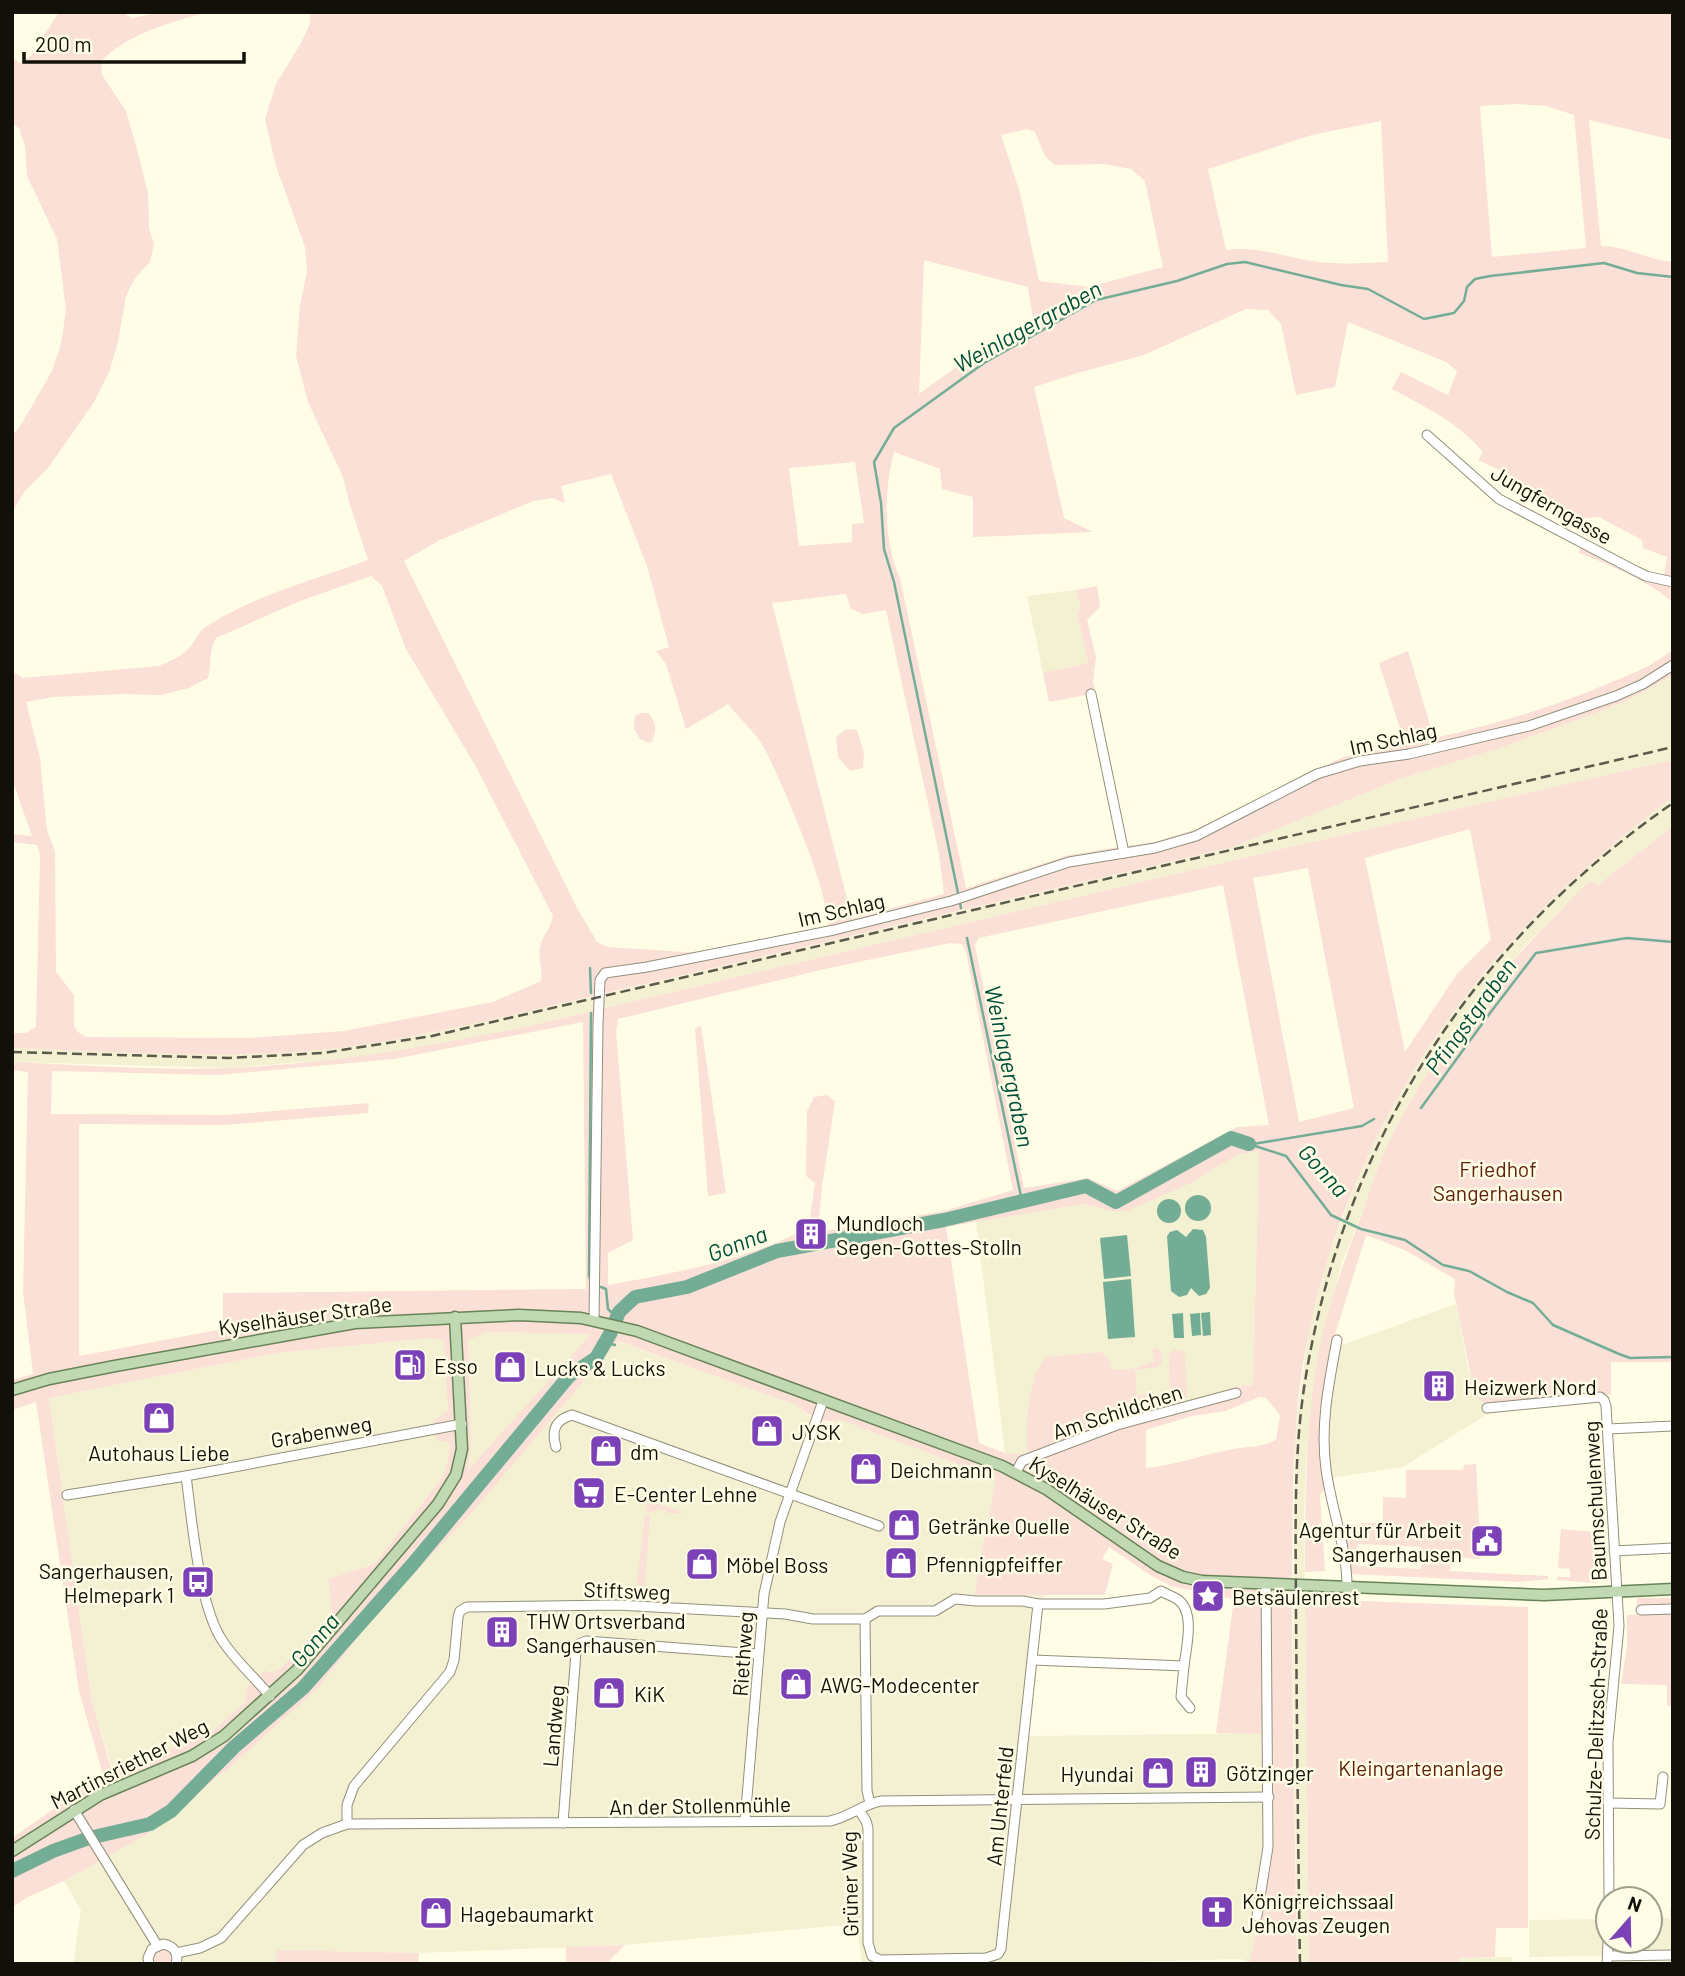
<svg xmlns="http://www.w3.org/2000/svg" width="1685" height="1976" viewBox="0 0 1685 1976" font-family="Barlow,sans-serif">
<style>
.built{fill:#f4f1d2}
.green{fill:#fbe0d7;fill-rule:evenodd}
.water{fill:#74ad95}
.lines{fill:none;stroke-linecap:round;stroke-linejoin:round}
.stream{stroke:#74ad95;stroke-width:2.5}
.river{stroke:#74ad95;stroke-width:14}
.minor-casing{stroke:#92907b;stroke-width:11}
.major-casing{stroke:#688357;stroke-width:13}
.minor{stroke:#fff;stroke-width:9}
.major{stroke:#c1d9b3;stroke-width:10}
.rail{stroke:#5a5a4d;stroke-width:2.5;stroke-dasharray:10 5;stroke-linecap:butt}
.labels{text-anchor:middle;dominant-baseline:central;stroke-width:5;stroke-linejoin:round;paint-order:stroke}
.street-label{font-size:21px;fill:#111109;stroke:#fffde6}
.park-label{font-size:21px;fill:#5f1f06;stroke:#fffde6}
.poi-label{font-size:21px;fill:#111109;stroke:#fffde6;text-anchor:start}
.water-label{font-size:23px;font-style:italic;fill:#004f39;stroke:#fffde6}
</style>
<rect width="100%" height="100%" fill="#fffde6"/>
<g class="built">
<path d="M1076 590 1081 610 1077 612 1088 663 1043 673 1027 596Z"/>
<path d="M1673 675V760L1620 773 1290 847 524 1027 432 1046 353 1058 230 1068 12 1062V1048L232 1054 352 1045 424 1034 595 996 1233 847 1400 779 1500 748 1604 710 1636 696Z"/>
<path d="M1673 797V826L1598 885 1562 908 1525 946 1472 1010 1413 1097 1394 1132 1341 1265 1319 1354 1306 1462 1304 1521 1309 1964H1297L1293 1659 1295 1434 1309 1328 1329 1255 1367 1152 1401 1089 1461 1001 1516 936 1578 873 1632 827Z"/>
<path d="M1259 1151 1253 1385 1236 1387 1156 1411 1027 1456 1005 1453 976 1222 1084 1204 1111 1211 1191 1183 1237 1155Z"/>
<path d="M1456 1304 1469 1373 1488 1405 1489 1413 1403 1467 1325 1479 1319 1428 1331 1349Z"/>
<path d="M486 1332 592 1334 468 1471 471 1441 467 1340Z"/>
<path d="M432 1338 444 1341 446 1351 448 1410 433 1423 450 1445 446 1468 439 1482 374 1564 328 1579 332 1614 279 1670 248 1687 245 1702 209 1734 113 1771 92 1702 49 1398 276 1353Z"/>
<path d="M618 1341 796 1405 810 1417 827 1423 840 1420 997 1478 974 1594H1044L1029 1736 1273 1733 1274 1846 1261 1919 1249 1962 1241 1959 1046 1964H862L857 1924 625 1945 419 1953 277 1950 275 1964H73L81 1910 64 1881 146 1835 235 1763 319 1687 372 1619Z"/>
<path d="M1670 1908H1673V1955L1529 1957V1920L1608 1919V1941H1650V1919L1670 1918Z"/>
<path d="M1512 1957 1513 1964H1459V1958Z"/>
</g>
<g class="green">
<path d="M59 12H121L132 18 163 12H207C170 23 129 33 101 61L102 75 126 111 137 149 148 193 149 228 154 244 150 262 135 278 126 296 118 342 109 372 94 402 48 468 24 492 12 513V436L21 425 52 371 61 344 66 310 57 239 27 176 25 146 19 128 12 123V57L20 63 30 57Z"/>
<path d="M310 12H1673V140L1589 120 1601 246C1626 246 1648 260 1673 262V603C1658 586 1601 560 1578 553L1582 544 1663 581 1667 557 1643 548 1642 540 1599 517 1575 519 1508 474 1478 460 1483 452C1459 423 1424 406 1392 389L1401 372 1448 395 1457 371 1446 362 1348 322 1335 387 1296 395 1281 324 1268 310 1246 309 1144 355 1074 374 1034 387 1064 518 1093 532 973 537V497L942 489 940 469 894 452C884 490 883 541 900 578L966 888 1069 855 1119 847 1086 695 1049 702 1043 673 1088 663 1077 611 1081 610 1076 590 1097 586 1100 607 1087 620 1096 657 1093 681 1128 846 1155 842 1197 829 1343 757 1405 744 1379 663 1408 651 1434 738C1495 724 1544 710 1602 686 1628 675 1651 668 1673 649V675L1636 696 1604 710 1500 748 1400 779 1233 847 503 1017C435 1032 364 1048 294 1052 200 1058 106 1051 12 1048V1033H26L36 1027 40 855 37 845 12 842V834L32 836 12 779V664L13 672 23 678 159 666C170 661 184 656 191 646 199 634 198 631 212 623 259 594 317 579 368 560L350 505 343 477 308 402 296 356 300 305 307 272 305 247 276 166 265 119 276 84 300 45 310 24ZM1518 104 1547 106 1574 115 1586 248 1492 257 1480 106ZM1381 121 1388 262C1363 263 1337 265 1312 261 1282 256 1256 246 1226 250L1208 169 1312 135ZM1027 129 1035 132 1045 156 1055 165 1105 164 1131 169 1145 181 1163 267 1089 287 1039 281 1020 193 1001 135ZM924 260 1028 287 1034 324 973 355 919 394ZM855 462 864 523 852 524V542L799 546 789 468ZM611 474 647 566 669 647 656 651 666 664 686 729 728 704C739 718 754 731 763 746 777 770 835 905 827 927L700 953 608 947 597 942 577 908 404 561 440 540 533 501 552 498 565 503 561 486ZM371 576 382 586 406 649 476 767 553 916C551 928 542 936 540 947 538 958 543 970 541 981L493 1002 344 1031 249 1038 86 1037 78 1032 74 1026V995L56 972 55 851 47 830 40 758 26 702 54 697 123 694 161 695 189 688 208 678C212 662 208 653 216 638L300 601ZM846 594 851 609 863 614 886 610 939 854 944 894 852 919 772 603Z"/>
<path d="M641 713H649C656 724 658 732 650 743L640 739 634 729 635 716Z"/>
<path d="M846 729 857 730 864 753 863 768 850 771 838 757 836 737Z"/>
<path d="M1673 760V797C1490 933 1360 1102 1310 1327 1291 1412 1293 1500 1292 1586 1292 1712 1295 1838 1297 1964L1249 1962 1261 1919 1274 1847 1273 1734 1216 1733 1234 1599 1171 1586 1150 1575 1109 1547 1102 1559 1113 1564 1105 1595H974L996 1478 840 1420C821 1424 810 1417 796 1405L618 1341 475 1509 372 1619 319 1687 235 1763 146 1835 64 1881 30 1896 12 1907V1838L103 1775 79 1691 36 1402 12 1410V1380L33 1374 23 1292 28 1072 12 1070V1062C84 1065 158 1071 230 1068 329 1064 427 1047 524 1027L1290 847ZM1470 829 1491 940 1457 974 1405 1052 1365 858ZM1308 868 1354 1108 1299 1122 1253 878ZM1223 885 1269 1125 1237 1127 1117 1191 1088 1178 1024 1188 975 945 979 938ZM950 943 962 944 966 952 1013 1190 944 1211 818 1232 822 1187 835 1101 827 1095 814 1097 807 1111 806 1176 815 1183 808 1232 802 1231C742 1261 675 1273 608 1285V1253L633 1240 616 1032 618 1019 829 968ZM583 1022 586 1289 223 1293V1329L79 1356V1124L223 1125 368 1113 369 1103 226 1115 51 1114 52 1071 218 1075 394 1059ZM1259 1151 1253 1385 1236 1387 1182 1403 1187 1395 1185 1355 1182 1351 1174 1350 1169 1355 1170 1400 1177 1405 1158 1410 1165 1401 1161 1394 1137 1395 1135 1370 1159 1367 1162 1360 1160 1350 1153 1348 1154 1362C1145 1363 1143 1366 1137 1368 1129 1370 1119 1369 1111 1370L1110 1360 1101 1352 1047 1357C1027 1372 1026 1431 1027 1455L1005 1453 979 1443 946 1227 1084 1204 1111 1211H1127L1191 1183 1237 1155ZM486 1332 591 1334 468 1470 471 1441 468 1340ZM432 1338 444 1341 448 1410 433 1422 436 1441H447L450 1445 446 1468 439 1482 374 1564 328 1579 332 1615 279 1670 270 1673 265 1670 248 1687 245 1702 209 1734 112 1771 92 1702 49 1398 276 1353ZM1259 1397 1266 1398 1280 1415 1276 1440C1263 1447 1253 1446 1239 1448 1207 1453 1178 1465 1146 1468V1430L1192 1416 1225 1411Z"/>
<path d="M1673 826V1362H1611V1394L1488 1405 1475 1396 1454 1293 1455 1279 1405 1250 1366 1235 1333 1341 1321 1413 1320 1441 1326 1488 1320 1495 1325 1571 1305 1572C1305 1500 1306 1427 1318 1355 1327 1308 1343 1264 1360 1219 1371 1189 1380 1158 1395 1130 1443 1036 1514 954 1590 881L1598 885Z"/>
<path d="M701 1026 726 1193 708 1196 695 1028Z"/>
<path d="M1476 1464 1481 1559 1451 1557 1450 1571 1548 1576V1579L1520 1582 1350 1574 1348 1562 1357 1559V1566L1421 1569 1422 1547 1358 1544 1357 1551 1347 1550 1343 1534 1361 1523H1383V1497L1406 1498V1470H1463L1464 1465Z"/>
<path d="M651 1494V1501L683 1512 686 1507 684 1513H667L664 1510 659 1509 654 1512H647V1497Z"/>
<path d="M1599 1511 1603 1579 1596 1583 1557 1580V1577H1570V1569L1558 1568 1561 1529 1594 1532Z"/>
<path d="M645 1515H650L645 1587 640 1586 637 1582Z"/>
<path d="M1637 1598H1673V1605L1637 1606Z"/>
<path d="M1305 1599 1528 1607V1928H1496L1495 1957 1459 1958V1964H1309Z"/>
<path d="M1673 1613V1706H1667V1685L1621 1684 1627 1647V1615Z"/>
<path d="M625 1945 606 1964H566V1947Z"/>
<path d="M161 1949H167L172 1954 171 1964H155L154 1954Z"/>
<path d="M277 1950 419 1953 418 1964H275Z"/>
</g>
<g class="water">
<circle cx="1198" cy="1208" r="13"/>
<circle cx="1169" cy="1211" r="12"/>
<path d="M1193 1229 1203 1230 1206 1237 1210 1288 1206 1294 1199 1296 1191 1288 1187 1295 1179 1297 1171 1291 1167 1236 1170 1232 1177 1230 1186 1237Z"/>
<path d="M1127 1235 1131 1276 1104 1279 1100 1238Z"/>
<path d="M1131 1279 1135 1337 1108 1339 1103 1282Z"/>
<path d="M1210 1312 1211 1335 1203 1336 1201 1313Z"/>
<path d="M1183 1313 1184 1338H1174L1172 1314Z"/>
<path d="M1200 1313 1201 1335 1192 1336 1190 1314Z"/>
</g>
<g class="lines">
<g class="stream">
<path d="M958 893 894 582 884 549 881 503 874 462 894 428 984 363 1096 300 1177 281 1227 264 1245 262 1341 285 1368 289 1424 319 1454 313 1464 301 1467 287 1475 279 1490 276 1604 263 1637 273 1673 277"/>
<path d="M960 903 961 908"/>
<path d="M967 938 1022 1201"/>
<path d="M590 968 591 993"/>
<path d="M591 1013 589 1276 592 1284"/>
<path d="M1421 1108 1490 1013 1536 953 1627 938 1673 942"/>
<path d="M1249 1144 1286 1156 1331 1215 1361 1229 1405 1240 1443 1265 1469 1271 1507 1292 1533 1303 1553 1325 1619 1354 1630 1358 1673 1357"/>
<path d="M1253 1144 1362 1126 1374 1119"/>
<path d="M811 1245V1235"/>
<path d="M601 1287 606 1289 608 1309 617 1318"/>
<path d="M606 1342 615 1345"/>
</g>
<path class="river" d="M12 1871 53 1851 89 1838 150 1824 171 1811 234 1747 303 1688 412 1565 569 1376 596 1358 610 1334 619 1312 635 1297 687 1287 777 1251 944 1220 1086 1186 1116 1202 1231 1138 1249 1144"/>
<defs>
<g id="minor">
<path d="M1427 435 1499 499 1630 568 1646 576 1673 582"/>
<path d="M1091 694 1124 853"/>
<path d="M594 1320 598 1024 600 980 605 973 647 967 834 930 951 901 1069 862 1155 848 1196 836 1317 774 1360 761 1409 754 1529 726 1616 696 1643 684 1673 665"/>
<path d="M1337 1340C1329 1382 1320 1425 1326 1469 1331 1508 1347 1547 1347 1586"/>
<path d="M1487 1408 1600 1397 1604 1400 1606 1406 1619 1626 1608 1742 1609 1899"/>
<path d="M1608 1429 1673 1426"/>
<path d="M556 1447C551 1430 555 1420 572 1415L879 1526"/>
<path d="M1016 1472 1022 1461 1117 1425 1236 1393"/>
<path d="M186 1476C192 1520 199 1609 224 1643 237 1662 255 1678 270 1696"/>
<path d="M67 1495 186 1476 462 1424"/>
<path d="M1614 1551 1673 1548"/>
<path d="M1641 1610 1673 1609"/>
<path d="M865 1619 867 1791 870 1803"/>
<path d="M1033 1660 1184 1666 1181 1697 1190 1708"/>
<path d="M1608 1803 1660 1804 1663 1777"/>
<path d="M74 1810 157 1945"/>
<path d="M859 1810 866 1821 868 1828V1943L872 1956 880 1960 986 1958 998 1954 1001 1949 1003 1929 1038 1604"/>
<path d="M745 1821 764 1594 780 1522 823 1401"/>
<path d="M563 1823 576 1652 579 1644 586 1641 758 1654"/>
<path d="M347 1824V1805L354 1786 450 1672 454 1660 458 1617 460 1611 467 1607 617 1605 785 1614 813 1619H865L878 1611H935L955 1599 976 1601H1023L1038 1604H1104L1150 1598 1161 1591C1166 1594 1172 1596 1177 1599 1196 1611 1186 1648 1184 1666"/>
<path d="M1257 1916 1268 1847 1266 1584"/>
<path d="M176 1953 200 1948 221 1938 303 1845 322 1833 347 1824 830 1821C850 1817 863 1804 881 1801L1269 1797"/>
<path d="M1608 1956 1673 1955"/>
<path d="M149 1964 148 1958 152 1949 163 1944C174 1946 179 1953 176 1964"/>
<path d="M1607 1964 1608 1941"/>
</g>
<g id="major">
<path d="M12 1390 49 1379 115 1366 355 1323 519 1315 581 1318 637 1331 1002 1466 1046 1489 1158 1566 1183 1577 1202 1581 1544 1595 1673 1589"/>
<path d="M12 1851 100 1795 192 1756 224 1736 297 1670 438 1504 456 1475 462 1449 455 1317"/>
</g>
</defs>
<use href="#minor" class="minor-casing"/>
<use href="#major" class="major-casing"/>
<use href="#minor" class="minor"/>
<use href="#major" class="major"/>
<g class="rail">
<path d="M12 1052 229 1058 323 1053 432 1036 1673 747"/>
<path d="M1300 1964C1298 1847 1297 1731 1296 1614 1296 1539 1293 1463 1304 1388 1341 1146 1471 943 1673 803"/>
</g>
</g>
<defs>
<symbol id="building-square" viewBox="-11 -11 22 22"><rect x="-9" y="-9" width="18" height="18" rx="4" fill="#7d41b7" stroke="#fffde6"/><path d="M-4-6H4V6H1V3H-1V6H-4ZM-2.5-4.3h1.7v1.8h-1.7ZM.8-4.3h1.7v1.8H.8ZM-2.5-1h1.7V.8h-1.7ZM.8-1h1.7V.8H.8Z" fill="#fff"/></symbol>
<symbol id="fuel-square" viewBox="-11 -11 22 22"><rect x="-9" y="-9" width="18" height="18" rx="4" fill="#7d41b7" stroke="#fffde6"/><path d="M-5.5-6h7V0h2V4h1.3V-2.5L3-4.5l.8-.8L6-3V5H2.5V1h-1V6h-7ZM-4.2-4.7v3.2H.2V-4.7Z" fill="#fff"/></symbol>
<symbol id="shop-square" viewBox="-11 -11 22 22"><rect x="-9" y="-9" width="18" height="18" rx="4" fill="#7d41b7" stroke="#fffde6"/><path d="M-5-2.5h2.3a2.7 3.5 0 0 1 5.4 0H5L5.5 6h-11ZM-1.5-2.5h3a1.5 2.3 0 0 0-3 0Z" fill="#fff"/></symbol>
<symbol id="supermarket-square" viewBox="-11 -11 22 22"><rect x="-9" y="-9" width="18" height="18" rx="4" fill="#7d41b7" stroke="#fffde6"/><path d="M-6-5.5h2.5l.6 2H6L4.5 2H-2.5L-4.4-4H-6ZM-1.5 3.2a1.3 1.3 0 1 0 .1 0ZM3 3.2a1.3 1.3 0 1 0 .1 0Z" fill="#fff"/></symbol>
<symbol id="civic-square" viewBox="-11 -11 22 22"><rect x="-9" y="-9" width="18" height="18" rx="4" fill="#7d41b7" stroke="#fffde6"/><path d="M-.6-6.5H3V-4.5H.6V-3L4-1V1h2V6H-6V1h2V-1L-.6-3ZM-1.2 2.5V6h2.4V2.5Z" fill="#fff"/></symbol>
<symbol id="bus-square" viewBox="-11 -11 22 22"><rect x="-9" y="-9" width="18" height="18" rx="4" fill="#7d41b7" stroke="#fffde6"/><path d="M-5-6H5V4H4V6H2V4H-2V6H-4V4H-5ZM-3.5-4V0h7V-4ZM-3.5 1.2v1.5H-2V1.2ZM2 1.2v1.5H3.5V1.2Z" fill="#fff"/></symbol>
<symbol id="sight-square" viewBox="-11 -11 22 22"><rect x="-9" y="-9" width="18" height="18" rx="4" fill="#7d41b7" stroke="#fffde6"/><path d="M0-6L1.8-2.2L6-1.7L2.9 1.2L3.7 5.4L0 3.3L-3.7 5.4L-2.9 1.2L-6-1.7L-1.8-2.2Z" fill="#fff"/></symbol>
<symbol id="church-square" viewBox="-11 -11 22 22"><rect x="-9" y="-9" width="18" height="18" rx="4" fill="#7d41b7" stroke="#fffde6"/><path d="M-1.2-6h2.4v3.5h3.3v2.4h-3.3V6h-2.4V-.1h-3.3v-2.4h3.3Z" fill="#fff"/></symbol>
</defs>
<g fill-rule="evenodd">
<use href="#building-square" x="792" y="1215" width="38" height="38"/>
<use href="#fuel-square" x="391" y="1346" width="38" height="38"/>
<use href="#shop-square" x="491" y="1348" width="38" height="38"/>
<use href="#building-square" x="1420" y="1367" width="38" height="38"/>
<use href="#shop-square" x="140" y="1399" width="38" height="38"/>
<use href="#shop-square" x="748" y="1412" width="38" height="38"/>
<use href="#shop-square" x="587" y="1432" width="38" height="38"/>
<use href="#shop-square" x="847" y="1450" width="38" height="38"/>
<use href="#supermarket-square" x="570" y="1474" width="38" height="38"/>
<use href="#shop-square" x="885" y="1506" width="38" height="38"/>
<use href="#civic-square" x="1468" y="1522" width="38" height="38"/>
<use href="#shop-square" x="882" y="1544" width="38" height="38"/>
<use href="#shop-square" x="683" y="1545" width="38" height="38"/>
<use href="#bus-square" x="179" y="1563" width="38" height="38"/>
<use href="#sight-square" x="1189" y="1577" width="38" height="38"/>
<use href="#building-square" x="483" y="1613" width="38" height="38"/>
<use href="#shop-square" x="777" y="1665" width="38" height="38"/>
<use href="#shop-square" x="590" y="1674" width="38" height="38"/>
<use href="#building-square" x="1182" y="1753" width="38" height="38"/>
<use href="#shop-square" x="1139" y="1754" width="38" height="38"/>
<use href="#church-square" x="1198" y="1893" width="38" height="38"/>
<use href="#shop-square" x="417" y="1894" width="38" height="38"/>
</g>
<g class="labels">
<g class="street-label">
<text transform="translate(1552 504) rotate(30)">Jungferngasse</text>
<text transform="translate(1393 738) rotate(-12)">Im Schlag</text>
<text transform="translate(841 909) rotate(-13)">Im Schlag</text>
<text transform="translate(305 1315) rotate(-8)">Kyselhäuser Straße</text>
<text transform="translate(1117 1411) rotate(-18)">Am Schildchen</text>
<text transform="translate(321 1431) rotate(-10)">Grabenweg</text>
<text transform="translate(1594 1501) rotate(-93)">Baumschulenweg</text>
<text transform="translate(1106 1507) rotate(32)">Kyselhäuser Straße</text>
<text transform="translate(627 1590) rotate(2)">Stiftsweg</text>
<text transform="translate(742 1654) rotate(-86)">Riethweg</text>
<text transform="translate(1595 1724) rotate(-88)">Schulze-Delitzsch-Straße</text>
<text transform="translate(553 1726) rotate(-85)">Landweg</text>
<text transform="translate(129 1763) rotate(-27)">Martinsriether Weg</text>
<text transform="translate(700 1805) rotate(-1)">An der Stollenmühle</text>
<text transform="translate(999 1806) rotate(-84)">Am Unterfeld</text>
<text transform="translate(849 1884) rotate(-91)">Grüner Weg</text>
</g>
<g class="park-label">
<text x="1498" y="1168">Friedhof<tspan x="1498" dy="24">Sangerhausen</tspan></text>
<text x="1421" y="1767">Kleingartenanlage</text>
</g>
<g class="poi-label">
<text x="836" y="1222">Mundloch<tspan x="836" dy="24">Segen-Gottes-Stolln</tspan></text>
<text x="434" y="1365">Esso</text>
<text x="534" y="1367">Lucks &amp; Lucks</text>
<text x="1464" y="1386">Heizwerk Nord</text>
<text x="792" y="1431">JYSK</text>
<text x="630" y="1451">dm</text>
<text x="159" y="1452" text-anchor="middle">Autohaus Liebe</text>
<text x="890" y="1469">Deichmann</text>
<text x="614" y="1493">E-Center Lehne</text>
<text x="928" y="1525">Getränke Quelle</text>
<text x="1462" y="1529" text-anchor="end">Agentur für Arbeit<tspan x="1462" dy="24">Sangerhausen</tspan></text>
<text x="926" y="1563">Pfennigpfeiffer</text>
<text x="726" y="1564">Möbel Boss</text>
<text x="174" y="1570" text-anchor="end">Sangerhausen,<tspan x="174" dy="24">Helmepark 1</tspan></text>
<text x="1232" y="1596">Betsäulenrest</text>
<text x="526" y="1620">THW Ortsverband<tspan x="526" dy="24">Sangerhausen</tspan></text>
<text x="820" y="1684">AWG-Modecenter</text>
<text x="634" y="1693">KiK</text>
<text x="1226" y="1772">Götzinger</text>
<text x="1134" y="1773" text-anchor="end">Hyundai</text>
<text x="1242" y="1900">Königrreichssaal<tspan x="1242" dy="24">Jehovas Zeugen</tspan></text>
<text x="460" y="1913">Hagebaumarkt</text>
</g>
<g class="water-label">
<text transform="translate(1027 326) rotate(-29)">Weinlagergraben</text>
<text transform="translate(1470 1016) rotate(-54)">Pfingstgraben</text>
<text transform="translate(1010 1066) rotate(78)">Weinlagergraben</text>
<text transform="translate(1324 1170) rotate(48)">Gonna</text>
<text transform="translate(737 1243) rotate(-21)">Gonna</text>
<text transform="translate(314 1640) rotate(-50)">Gonna</text>
</g>
</g>
<rect width="1685" height="1976" fill="none" stroke="#111109" stroke-width="28"/>
<g transform="translate(1629 1920) rotate(20)"><circle r="33" fill="#fffde6" stroke="#a09f8e" stroke-width="2"/>
<path d="M0-5L12 26L0 18L-12 26Z" fill="#7d41b7"/>
<text y="-10" font-size="19" font-weight="bold" text-anchor="middle" fill="#111109">N</text>
</g>
<path d="M24 52v10h220v-10" fill="none" stroke="#111109" stroke-width="3.5"/>
<text x="35" y="52" font-size="21" fill="#111109" stroke="#fffde6" stroke-width="5" paint-order="stroke">200 m</text>
</svg>
